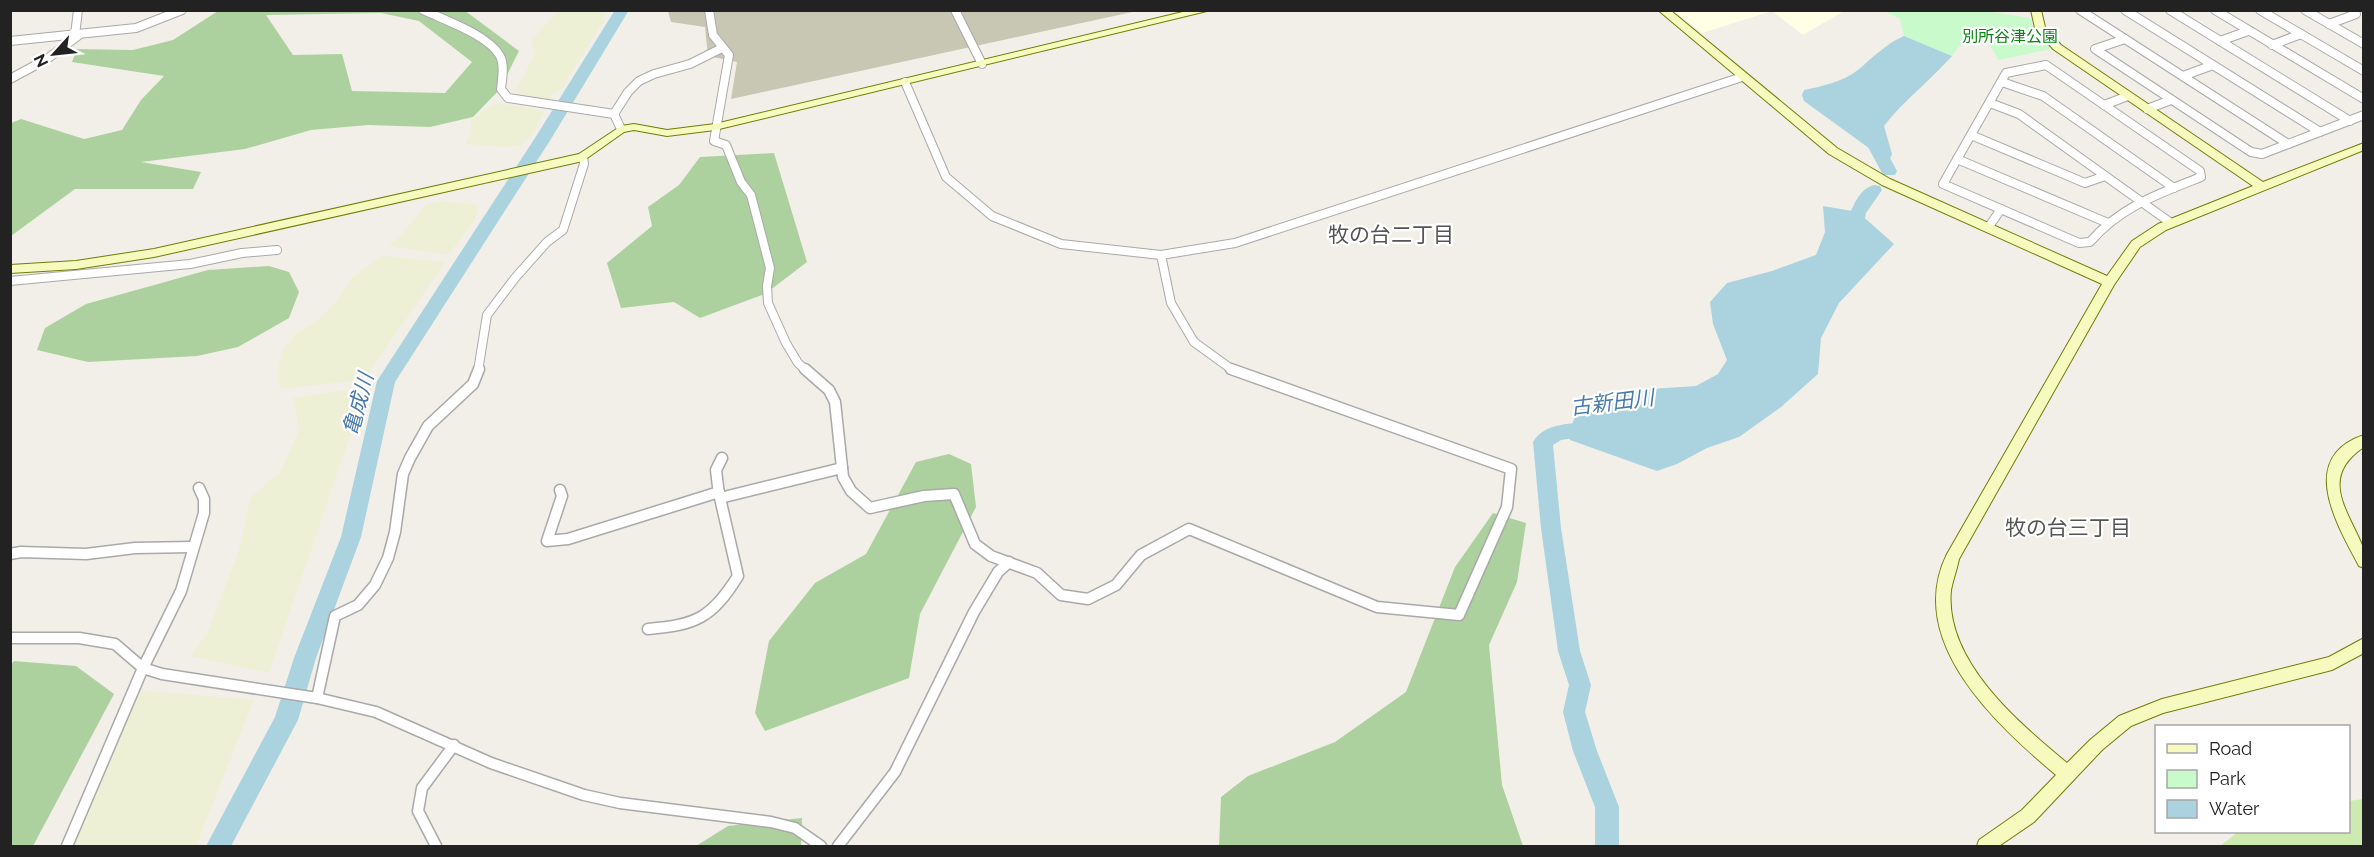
<svg xmlns="http://www.w3.org/2000/svg" width="2374" height="857" viewBox="0 0 2374 857" font-family="Raleway,'Noto Sans JP',sans-serif">
<style>
.education{fill:#ffffe5}
.construction{fill:#c7c7b4}
.farmland{fill:#eef0d5}
.grass{fill:#cdebb0}
.forest{fill:#add19e;fill-rule:evenodd}
.park{fill:#c8facc}
.water{fill:#aad3df}
.lines{fill:none;stroke-linecap:round;stroke-linejoin:round}
.river{fill:#aad3df;fill-rule:evenodd}
.street-far1-casing{stroke:#a9a9a9;stroke-width:10}
.street-casing{stroke:#a9a9a9;stroke-width:13}
.secondary-casing{stroke:#707d05;stroke-width:2}
.street-far1{stroke:#fff;stroke-width:8}
.street{stroke:#fff;stroke-width:10}
.secondary{fill:#f7fabf;fill-rule:evenodd}
.labels{text-anchor:middle;dominant-baseline:central;stroke-width:4.5;stroke-linejoin:round;paint-order:stroke}
.far-park-label{font-size:16px;fill:#0c8416;stroke:#fff}
.neighbourhood-label{font-size:21px;fill:#555;stroke:#fff}
.water-label{font-size:21px;font-style:italic;fill:#4a7aab;stroke:#fff}
</style>
<rect width="100%" height="100%" fill="#f2efe9"/>
<path class="education" d="M1674 11H1844L1803 35 1772 11 1702 33Z"/>
<path class="construction" d="M668 11H1137L731 99 737 62 708 56 705 27 671 22Z"/>
<g class="farmland">
<path d="M558 11H605L604 21 561 89 548 99 526 96 515 91 535 55 531 41Z"/>
<path d="M495 104 516 105 544 111 536 129 522 145 508 147 465 144 471 131V121L482 111Z"/>
<path d="M441 201 479 205 475 220 448 255 389 246 401 235 427 204Z"/>
<path d="M382 256 445 262 364 380 280 389 277 372 283 350 297 333 314 323 336 302 353 277Z"/>
<path d="M347 390 357 391 358 413 269 673 190 656 207 634 240 547 250 498 281 471 299 430 293 398Z"/>
<path d="M135 690 254 700 196 846H73Z"/>
</g>
<path class="grass" d="M2363 799V846H2220L2238 832H2348L2349 801Z"/>
<g class="forest">
<path d="M464 10 519 51 500 89 473 117 430 127 368 125 311 130 245 149 141 162 201 172 193 189H75L11 236V123L21 119 84 139 122 130 141 100 164 76 72 62 77 49 133 50 173 40 218 11ZM381 13 419 21 472 62 445 93 352 91 342 54 293 55 266 15Z"/>
<path d="M774 153 807 262 765 294 700 318 674 302 621 308 607 263 652 226 648 207 679 185 700 157Z"/>
<path d="M269 266 289 272 299 292 289 318 238 347 197 356 88 362 37 350 45 328 86 304 208 270Z"/>
<path d="M949 454 971 464 976 507 920 614 909 678 765 731 755 713 769 641 815 583 866 554 916 462Z"/>
<path d="M1493 513 1526 523 1517 582 1489 645 1502 785 1523 846H1219L1221 797 1248 776 1335 742 1406 692 1455 567Z"/>
<path d="M14 661 76 666 114 694 33 846H11L10 666Z"/>
<path d="M802 818 801 846H696L728 826Z"/>
</g>
<path class="park" d="M1884 11H1987L2030 18 2034 29 2051 49 1998 60 1987 38 1962 42 1952 56 1904 36 1900 19Z"/>
<g class="water">
<path d="M1904 36 1952 56C1930 81 1904 100 1884 126L1892 154 1890 159H1884L1804 101 1802 95 1804 90C1823 86 1842 82 1858 70 1872 58 1887 43 1904 36Z"/>
<path d="M1823 206 1858 212 1894 244 1839 303 1821 338 1818 374 1781 407 1739 437 1707 448 1677 464 1657 471 1570 440 1569 431 1582 401 1651 389 1696 386 1718 374 1727 360 1713 324 1710 302 1727 283 1772 271 1816 255 1825 232Z"/>
</g>
<g class="lines">
<g class="river">
<path d="M615 10H629L551 139 395 382 361 537 316 658 298 720 231 846H206L275 717 294 658 341 537 377 381 535 138Z"/>
<path d="M1870 131 1876 132 1897 171 1895 175H1883L1881 171 1862 136Z"/>
<path d="M1874 185 1880 186 1882 190 1866 213 1863 228 1855 241H1843L1840 237C1849 221 1854 190 1874 185Z"/>
<path d="M1594 421 1601 424 1604 429 1601 434 1561 440 1553 445 1561 528 1580 651 1591 685 1585 712 1597 751 1619 807V846H1595V807L1573 751 1563 712 1569 685 1558 651 1541 528 1533 442C1544 422 1574 424 1594 421Z"/>
</g>
<defs>
<g id="street-far1">
<path d="M423 10C444 20 489 35 500 56 505 65 502 79 501 89L508 98 614 114 621 129"/>
<path d="M709 10 713 35 729 55 714 141 726 145 741 182 751 195 770 268 767 286 768 303 786 343 798 363 807 371"/>
<path d="M955 10 982 64"/>
<path d="M2080 10 2288 144"/>
<path d="M2125 10 2320 132"/>
<path d="M2170 10 2350 121"/>
<path d="M2215 10 2364 99"/>
<path d="M2260 10 2364 71"/>
<path d="M2305 10 2364 44"/>
<path d="M2329 24 2356 14"/>
<path d="M75 35 78 10"/>
<path d="M2125 39 2095 49 2251 152 2262 154 2364 115"/>
<path d="M10 41 136 28 182 10"/>
<path d="M2220 41 2248 31"/>
<path d="M2272 45 2301 34"/>
<path d="M2046 65 2200 171 2201 177C2160 193 2120 207 2090 242L2079 243 1943 184 2006 73Z"/>
<path d="M2183 76 2213 65"/>
<path d="M10 79 47 59 79 35"/>
<path d="M905 82 946 177 992 216 1061 244 1161 255 1235 243 1742 77"/>
<path d="M2002 82 2043 96 2174 188"/>
<path d="M1990 103 2019 114 2171 223"/>
<path d="M2104 105 2128 96"/>
<path d="M2147 109 2171 100"/>
<path d="M614 114 628 92 639 81 654 74 690 64 722 48"/>
<path d="M1971 135 2085 183 2105 176"/>
<path d="M1957 159 2108 223"/>
<path d="M1988 228 2001 209"/>
<path d="M1161 255 1171 303 1194 342 1234 371"/>
<path d="M10 281 190 264 242 253 277 250"/>
<path d="M478 371 487 315 515 278 547 242 563 230 584 164 583 157"/>
</g>
<g id="street">
<path d="M479 369 473 384 428 426 410 458 403 474 395 532 388 558 375 585 358 605 335 616 317 698 376 712 491 763 584 795 620 803 771 822 795 828 821 846"/>
<path d="M805 369 829 390 835 402 843 477 851 491 870 508 924 496 954 494 975 544 991 556 1037 573 1061 595 1088 599 1116 585 1141 555 1189 529 1377 607 1459 615 1507 507 1511 469 1231 369"/>
<path d="M199 488 204 499V513L181 591 143 668 162 674 317 698"/>
<path d="M560 490 562 496 547 541 568 539 719 492"/>
<path d="M719 495 716 470 722 458"/>
<path d="M10 554 21 552 86 554 135 548 192 547"/>
<path d="M648 629C696 625 712 618 738 576L720 498 842 468"/>
<path d="M10 638H79L115 644 143 668 67 846"/>
<path d="M436 846 418 811 422 788 454 745"/>
<path d="M838 846 895 772 974 612 998 572 1009 562"/>
</g>
<g id="secondary">
<path d="M1191 10H1211L715 130 667 136 634 130 624 132 583 161 154 257 76 269 10 273V265L76 261 154 249 579 154 621 126 634 124 667 130 715 124Z"/>
<path d="M1658 10H1670L1837 148 1890 179 2107 276 2132 241 2158 224 2253 186 2053 49 2035 28 2031 10H2041L2045 27 2061 45 2263 182 2364 143V150L2166 230 2140 247 2114 285 1959 559C1957 569 1953 580 1951 590 1944 661 2019 723 2067 763L2090 740 2119 716 2162 699 2329 657 2364 638V653L2332 670 2163 713 2131 726 2102 750 2034 822 1999 846H1977L1979 840 2022 810 2056 775C1997 725 1904 641 1947 554L2102 284 1882 185 1829 154Z"/>
<path d="M2364 435V447C2319 477 2347 509 2362 545 2365 551 2364 561 2364 568L2359 566C2338 526 2296 458 2364 435Z"/>
</g>
</defs>
<use href="#street-far1" class="street-far1-casing"/>
<use href="#street" class="street-casing"/>
<use href="#secondary" class="secondary-casing"/>
<use href="#street-far1" class="street-far1"/>
<use href="#street" class="street"/>
<use href="#secondary" class="secondary"/>
</g>
<g class="labels">
<g class="far-park-label">
<text x="2010" y="36">別所谷津公園</text>
</g>
<g class="neighbourhood-label">
<text x="1391" y="234">牧の台二丁目</text>
<text x="2068" y="527">牧の台三丁目</text>
</g>
<g class="water-label">
<text transform="translate(1612 402) rotate(-7)">古新田川</text>
<text transform="translate(358 404) rotate(-75)">亀成川</text>
</g>
</g>
<rect width="2374" height="857" fill="none" stroke="#222222" stroke-width="24"/>
<rect x="2155" y="725" width="195" height="108" fill="#ffffff" stroke="#a7a7a7" stroke-width="1.5"/>
<rect x="2167" y="744" width="30" height="9" fill="#f7fabf" stroke="#a7a7a7" stroke-width="1.5"/>
<text x="2209" y="755" font-size="18" fill="#222222">Road</text>
<rect x="2167" y="770" width="30" height="18" fill="#c8facc" stroke="#a7a7a7" stroke-width="1.5"/>
<text x="2209" y="785" font-size="18" fill="#222222">Park</text>
<rect x="2167" y="800" width="30" height="18" fill="#aad3df" stroke="#a7a7a7" stroke-width="1.5"/>
<text x="2209" y="815" font-size="18" fill="#222222">Water</text>
<g transform="translate(54 54) rotate(243)" stroke="#ffffff" stroke-width="4.5" paint-order="stroke">
<path d="M0-4.5L10 22L0 15L-10 22Z" fill="#222222"/>
<text y="-9" font-size="16" font-weight="bold" text-anchor="middle" fill="#222222">N</text>
</g>
</svg>
